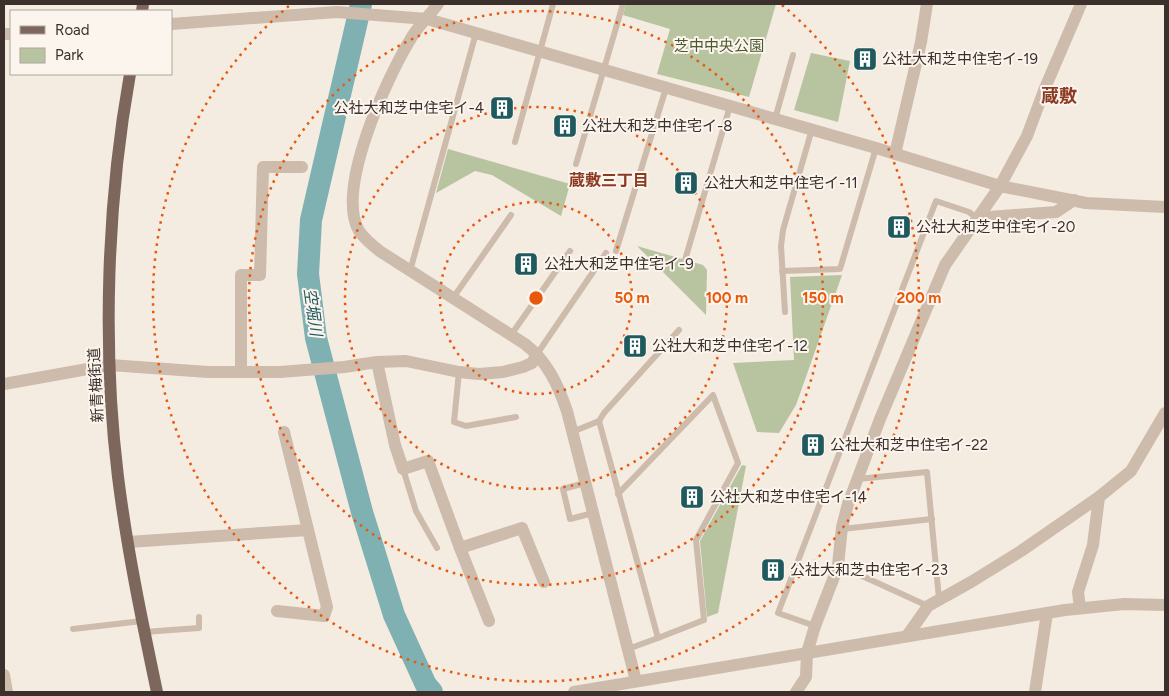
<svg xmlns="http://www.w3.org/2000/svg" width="1169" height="696" viewBox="0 0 1169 696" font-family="Figtree,'Noto Sans JP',sans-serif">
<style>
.green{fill:#b8c4a0}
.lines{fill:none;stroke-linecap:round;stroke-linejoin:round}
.river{stroke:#7fb0b2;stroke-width:22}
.service{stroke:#cdbbac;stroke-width:6}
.minor{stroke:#cdbbac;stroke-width:12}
.tertiary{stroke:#cdbbac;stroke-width:12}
.primary{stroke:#7d675c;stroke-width:12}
.ring{fill:none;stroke:#e8590c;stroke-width:2.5;stroke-dasharray:2.5 5}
.labels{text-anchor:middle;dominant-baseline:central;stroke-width:4;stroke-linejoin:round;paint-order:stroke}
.park-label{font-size:15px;fill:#4a5a2e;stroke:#fbf5ee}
.poi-label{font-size:15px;fill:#3b302b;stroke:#fbf5ee;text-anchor:start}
.street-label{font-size:15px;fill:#3b302b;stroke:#fbf5ee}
.neighbourhood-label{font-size:16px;font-weight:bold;fill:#8c3b22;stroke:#fbf5ee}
.water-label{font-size:16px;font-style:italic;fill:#1f5a5e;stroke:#fbf5ee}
.quarter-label{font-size:18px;font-weight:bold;fill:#8c3b22;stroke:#fbf5ee}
.centre{fill:#e8590c;stroke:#fbf5ee;stroke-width:2.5}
.ring-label{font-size:15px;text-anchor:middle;font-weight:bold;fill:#e8590c;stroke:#fbf5ee;stroke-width:4;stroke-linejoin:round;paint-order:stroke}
</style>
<rect width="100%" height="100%" fill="#f4ebe1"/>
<g class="green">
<path d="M626 4H776L749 97 657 74 670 29 623 15Z"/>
<path d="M811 53 850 61 838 122 794 110Z"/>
<path d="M448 149 570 184 561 216 492 175 475 171 436 193Z"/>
<path d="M637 246 703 265 707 270 706 315Z"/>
<path d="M842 275 796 405 779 433 757 432 733 363 794 360 790 277Z"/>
<path d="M742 465 746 466 718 613 707 617 700 541Z"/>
</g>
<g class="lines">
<path class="river" d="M361 4 311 220 308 274 316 338 362 512 394 615 426 685 432 692"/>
<g class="service">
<path d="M775 119 793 55"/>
<path d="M515 142 553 4"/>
<path d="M576 164 623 4"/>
<path d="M616 251 666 88"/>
<path d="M685 260 730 106"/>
<path d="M410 271 476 33"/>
<path d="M782 271 840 269 876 148"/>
<path d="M453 298 511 215"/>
<path d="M785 312 781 246 783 230 812 129"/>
<path d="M511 335 570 251"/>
<path d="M537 354 606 253"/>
<path d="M459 372 454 422 466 426 516 417"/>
<path d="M599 421 604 413 679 330"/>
<path d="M572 432 599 421 658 638 628 649"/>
<path d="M403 469 416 511 437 548"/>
<path d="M858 479 927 472 939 599"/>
<path d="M585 483 563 489 570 519 593 513"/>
<path d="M618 494 713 395 738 463 696 540 704 620 658 638"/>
<path d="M842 529 932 519"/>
<path d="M838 565 928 606"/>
<path d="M815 626 778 613 936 201 969 212 977 218"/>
<path d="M73 629 142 621"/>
<path d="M144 632 199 628V617"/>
</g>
<g class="minor">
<path d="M977 218 1056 212 1074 200"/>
<path d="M377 362 395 445 403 469 428 461 460 548 489 621"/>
<path d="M241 372V275H260L263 167H302"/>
<path d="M4 384 110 365 208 372H280L344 367 377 362 406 361 459 372 479 374 503 372 523 367 532 363 537 354"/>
<path d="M128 542 308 530"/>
<path d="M460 548 522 528 544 582"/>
<path d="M1080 608 1078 592 1093 545 1099 497"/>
<path d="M277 611 324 616 327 607 284 432"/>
<path d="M907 636 928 606 971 582 1021 551 1099 497 1131 471 1165 413"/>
<path d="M4 675 7 692"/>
<path d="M796 692 806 677 807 653 815 626 834 577 838 565 842 527 848 504 880 419 945 265 1000 186 1027 136 1045 88 1081 4"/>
</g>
<g class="tertiary">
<path d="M438 4C429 16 417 27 410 40 387 78 335 189 359 231 365 239 373 246 381 252L525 344C548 362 558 385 567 411L636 681"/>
<path d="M171 24 337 12 427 19 876 148 1000 186 1086 203 1165 207"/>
<path d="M4 34H11"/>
<path d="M895 154 921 42 927 4"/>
<path d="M574 692 1065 610 1124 604 1165 605"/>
<path d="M1035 692 1047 613"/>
</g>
<g class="primary">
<path d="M142 11 143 4"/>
<path d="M130 74C107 202 102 347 118 477 127 549 142 621 157 692"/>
</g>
</g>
<g class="ring">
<circle cx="536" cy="298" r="96"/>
<circle cx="536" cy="298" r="191"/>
<circle cx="536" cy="298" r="287"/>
<path d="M782 5A383 383 0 1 1 290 5"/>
</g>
<defs>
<symbol id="building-square" viewBox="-11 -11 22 22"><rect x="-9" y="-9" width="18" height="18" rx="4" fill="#1f5a5e" stroke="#fbf5ee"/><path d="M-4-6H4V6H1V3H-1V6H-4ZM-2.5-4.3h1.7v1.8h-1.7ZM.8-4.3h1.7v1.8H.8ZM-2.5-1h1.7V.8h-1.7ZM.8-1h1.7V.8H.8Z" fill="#fff"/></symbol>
</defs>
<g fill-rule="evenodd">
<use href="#building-square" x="851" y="45" width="28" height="28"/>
<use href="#building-square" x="488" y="94" width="28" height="28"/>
<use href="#building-square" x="551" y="112" width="28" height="28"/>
<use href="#building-square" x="672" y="169" width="28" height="28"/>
<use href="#building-square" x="885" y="213" width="28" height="28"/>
<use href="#building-square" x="512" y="250" width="28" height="28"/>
<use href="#building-square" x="621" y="332" width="28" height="28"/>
<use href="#building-square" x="799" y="431" width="28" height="28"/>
<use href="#building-square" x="678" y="483" width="28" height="28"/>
<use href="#building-square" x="759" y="556" width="28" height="28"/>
</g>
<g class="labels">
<g class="park-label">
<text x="719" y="46">芝中中央公園</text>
</g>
<g class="poi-label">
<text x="882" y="59">公社大和芝中住宅イ-19</text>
<text x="484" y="108" text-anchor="end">公社大和芝中住宅イ-4</text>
<text x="582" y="126">公社大和芝中住宅イ-8</text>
<text x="704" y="183">公社大和芝中住宅イ-11</text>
<text x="916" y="227">公社大和芝中住宅イ-20</text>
<text x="544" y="264">公社大和芝中住宅イ-9</text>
<text x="652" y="346">公社大和芝中住宅イ-12</text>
<text x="830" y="445">公社大和芝中住宅イ-22</text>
<text x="710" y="497">公社大和芝中住宅イ-14</text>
<text x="790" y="570">公社大和芝中住宅イ-23</text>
</g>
<g class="street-label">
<text transform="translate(96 385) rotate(-93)">新青梅街道</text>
</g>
<g class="neighbourhood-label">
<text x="609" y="180">蔵敷三丁目</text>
</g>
<g class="water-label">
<text transform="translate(313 312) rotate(82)">空堀川</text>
</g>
<g class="quarter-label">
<text x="1059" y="96">蔵敷</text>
</g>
</g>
<circle cx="536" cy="298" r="8" class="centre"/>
<g class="ring-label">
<text x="632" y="303">50 m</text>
<text x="727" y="303">100 m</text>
<text x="823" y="303">150 m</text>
<text x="919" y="303">200 m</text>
</g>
<rect width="1169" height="696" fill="none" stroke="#3b302b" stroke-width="10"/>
<rect x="10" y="10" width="162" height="65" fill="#fbf5ee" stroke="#aea6a0"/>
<rect x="20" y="26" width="25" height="8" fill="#7d675c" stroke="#aea6a0"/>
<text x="55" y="35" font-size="15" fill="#3b302b">Road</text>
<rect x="20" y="48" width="25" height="15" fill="#b8c4a0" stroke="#aea6a0"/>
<text x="55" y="60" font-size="15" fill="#3b302b">Park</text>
</svg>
